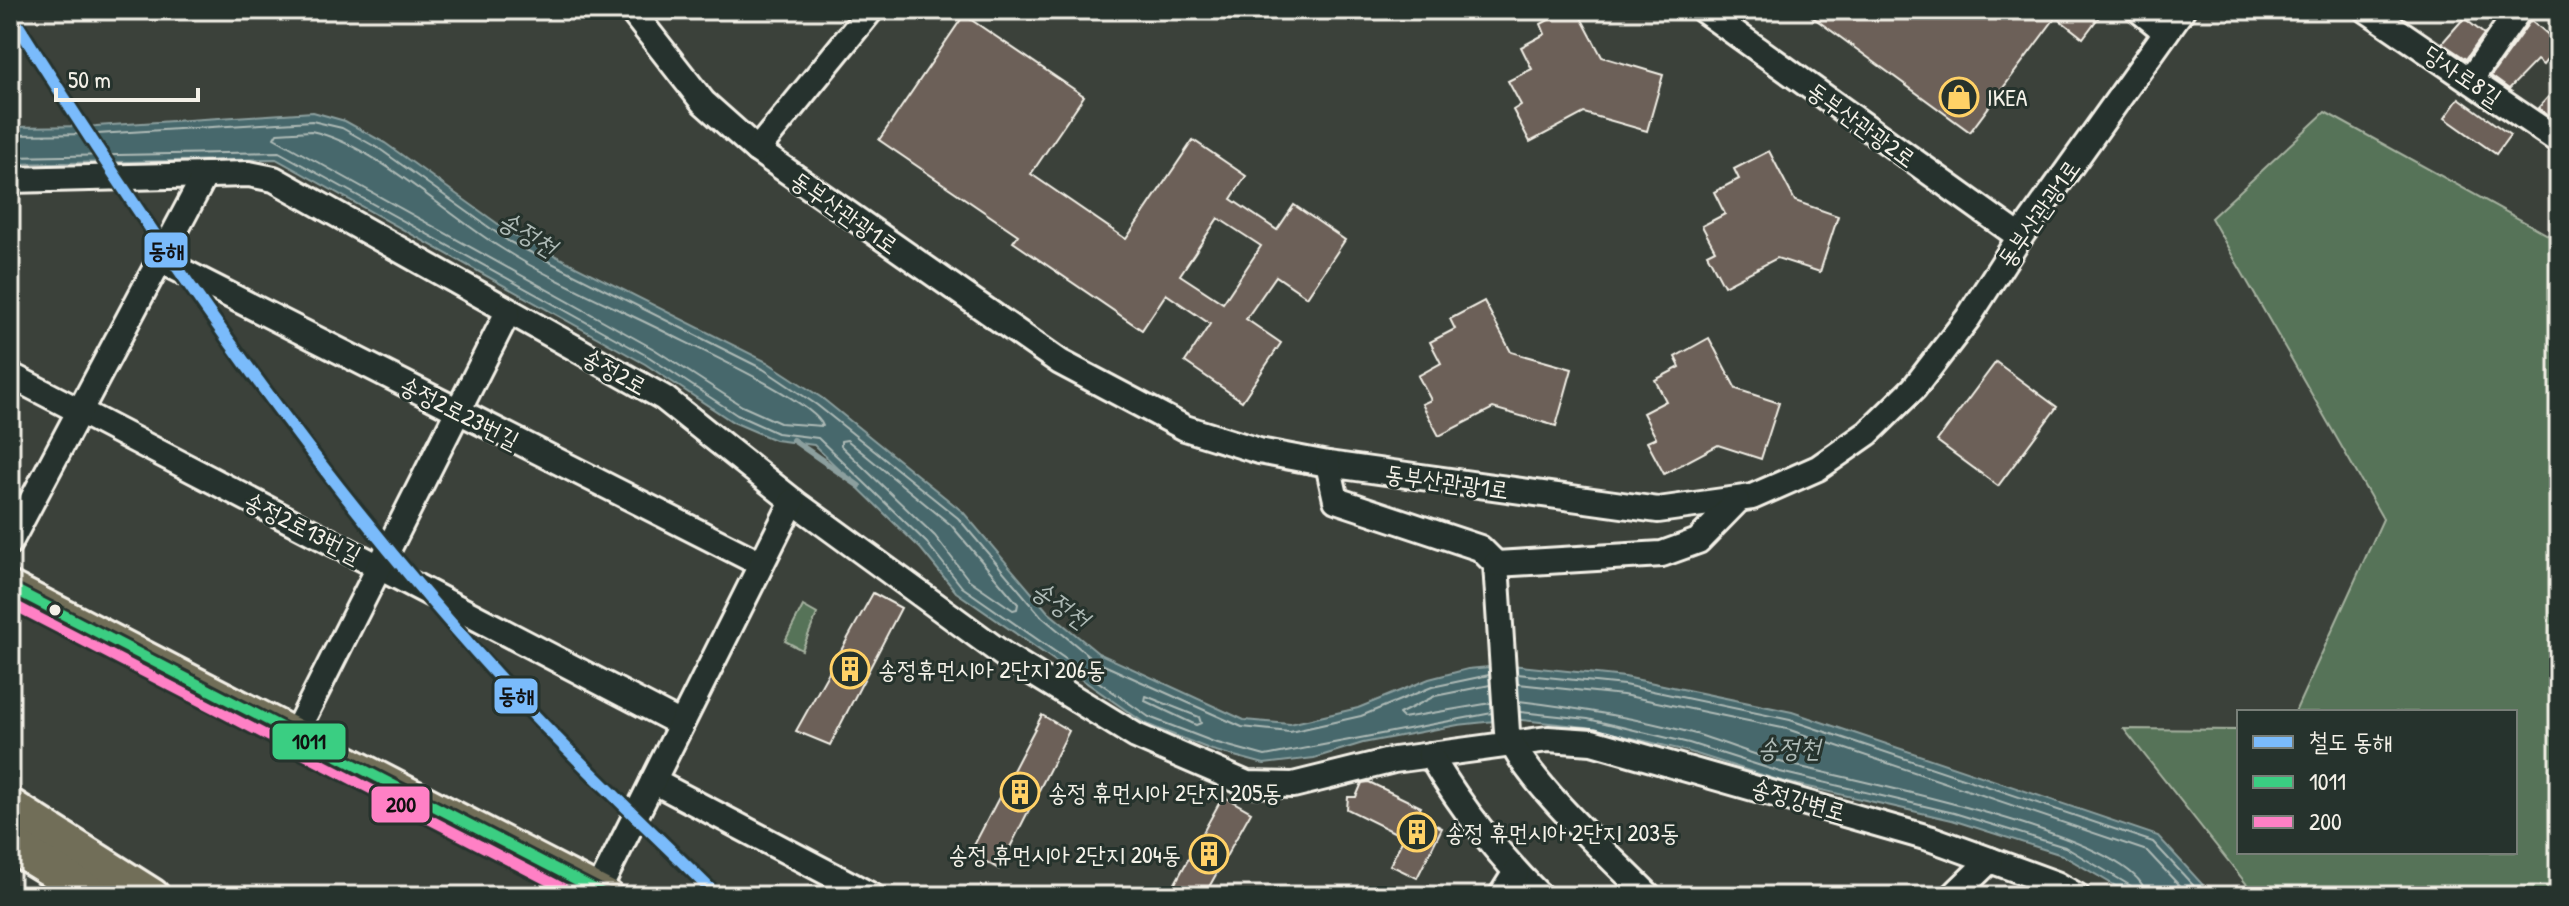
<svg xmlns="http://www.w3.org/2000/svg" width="2569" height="906" viewBox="0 0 2569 906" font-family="'Patrick Hand','Poor Story',sans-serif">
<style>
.green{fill:#577359;stroke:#a6b2a0;stroke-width:2}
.water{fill:#46686c;stroke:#8c9f9e;stroke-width:2}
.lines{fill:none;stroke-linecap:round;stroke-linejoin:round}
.shore{stroke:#aebab6;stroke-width:2}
.stream{stroke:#8c9f9e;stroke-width:6}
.building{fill:#6c6158;stroke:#f4f1e8;stroke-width:2;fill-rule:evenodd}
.minor-casing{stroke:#f4f1e8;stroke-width:30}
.major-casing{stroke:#f4f1e8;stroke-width:36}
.highway-casing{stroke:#f4f1e8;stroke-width:40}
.minor{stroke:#26332d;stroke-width:24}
.major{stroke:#716e59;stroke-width:30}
.highway{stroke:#716e59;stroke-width:34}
.bus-1-casing{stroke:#26332d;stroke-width:16}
.bus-2-casing{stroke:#26332d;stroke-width:16}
.bus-1{stroke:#3ace82;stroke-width:10}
.bus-2{stroke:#ff80c5;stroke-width:10}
.rail-1-casing{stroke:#26332d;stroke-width:18}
.rail-1{stroke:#7abbfb;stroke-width:12}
.bus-dot{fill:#f4f1e8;stroke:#26332d;stroke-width:3}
.labels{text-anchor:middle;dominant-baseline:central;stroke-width:6;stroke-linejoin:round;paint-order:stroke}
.street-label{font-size:24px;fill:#f4f1e8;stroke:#26332d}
.poi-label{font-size:24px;fill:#f4f1e8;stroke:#26332d;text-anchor:start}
.water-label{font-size:26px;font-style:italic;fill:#aebab6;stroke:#26332d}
.line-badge{stroke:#26332d;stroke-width:3}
.pale-badge-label{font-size:22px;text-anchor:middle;font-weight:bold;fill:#111}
</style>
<rect width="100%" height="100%" fill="#3b413a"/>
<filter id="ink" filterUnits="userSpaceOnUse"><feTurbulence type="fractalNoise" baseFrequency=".0125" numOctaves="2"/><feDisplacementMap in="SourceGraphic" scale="16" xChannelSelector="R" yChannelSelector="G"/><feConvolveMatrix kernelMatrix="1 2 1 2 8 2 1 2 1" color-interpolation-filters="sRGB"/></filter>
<g filter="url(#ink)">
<g class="green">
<path d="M2325 112 2559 241V896H2256L2124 729 2239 730V852H2515V712H2295L2383 519 2211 218Z"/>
<path d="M803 606 817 614 802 650 785 641Z"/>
</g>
<path class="water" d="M313 112 345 121 385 143 512 234 767 362 822 398 963 512 1048 612 1098 653 1244 720 1290 724 1358 708 1429 679 1468 669 1511 665 1625 677 1792 712 2158 836 2213 896H2133L2062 855 1952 820 1778 780 1687 751 1586 727 1513 719 1458 725 1363 743 1314 758 1264 764 1212 750 1146 724 956 592 921 549 814 445 775 440 733 422 645 364 276 159 10 164V127L96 126Z"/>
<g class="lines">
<g class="shore">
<path d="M311 131C375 145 443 212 501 248 551 280 609 304 663 331 690 345 816 402 823 426L780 423 742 406 654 349 274 138 277 133Z"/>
<path d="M10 135 97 134 312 121 342 128 381 150 508 241 763 369 817 405 958 518 1042 617 1095 661 1242 727 1290 732 1361 716 1432 687 1489 675"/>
<path d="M10 157 279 152 649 357 737 415 777 433 818 438 927 543 962 587 1149 717 1214 742 1265 756 1492 713"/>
<path d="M847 440 951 525 1018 604 1017 609 1013 610 968 579 935 536 841 446V441Z"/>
<path d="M1517 674 1624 685 1790 720 2153 842 2203 896"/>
<path d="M1518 684 1623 695 1787 729 2147 851 2189 896"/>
<path d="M1490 685 1435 696 1399 714 1403 718 1491 703"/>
<path d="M1146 696 1199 717 1201 723 1196 725 1145 701Z"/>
<path d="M1519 701C1578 708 1635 718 1692 733 1723 742 1753 755 1784 763 1840 778 2143 835 2146 896"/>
<path d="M1520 712 1588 719 1689 743 1780 772 1954 813 2065 847 2131 886 2136 896"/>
</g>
<path class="stream" d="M793 440 859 486"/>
</g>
<g class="building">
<path d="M1567 10H1577L1602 57 1663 75 1647 131 1584 113 1530 142 1513 110 1521 105 1508 81 1532 69 1521 47 1545 34 1541 24Z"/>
<path d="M1803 10H2104L2083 38 2056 17 1970 132Z"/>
<path d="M964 15 1084 96 1031 174 1126 239 1193 140 1246 176 1231 199 1277 230 1294 205 1345 240 1307 297 1276 276 1246 319 1281 343 1242 401 1185 362 1210 324 1166 294 1142 330 1013 242 1018 235 879 140ZM1218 218 1261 246 1223 303 1180 275Z"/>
<path d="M2464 18 2484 34 2466 59 2442 43Z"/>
<path d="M2531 20 2559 44 2543 65 2537 60 2509 89 2491 76Z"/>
<path d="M2559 85V121L2558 122 2538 108Z"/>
<path d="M2459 98 2510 135 2496 154 2445 118Z"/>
<path d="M1769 151 1795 201 1838 216 1820 272 1777 258 1724 286 1707 254 1715 250 1702 226 1725 214 1714 192 1739 179 1734 169Z"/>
<path d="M1484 301 1511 352 1572 369 1556 426 1493 408 1439 436 1422 404 1431 400 1418 376 1441 363 1430 342 1455 329 1450 319Z"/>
<path d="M1709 338 1736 389 1779 403 1761 459 1718 445 1664 474 1647 442 1656 438 1643 413 1666 401 1655 380 1680 367 1675 357Z"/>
<path d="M1996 362 2057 407 1998 486 1937 441Z"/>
<path d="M873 593 901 608 830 745 796 731Z"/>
<path d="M1042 715 1069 731 999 869 970 853Z"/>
<path d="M1369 782 1421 807 1417 815 1442 828 1417 878 1390 865 1404 837 1347 809 1348 797H1356L1362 783Z"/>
<path d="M1223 796 1251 812 1204 896H1168Z"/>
</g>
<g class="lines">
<defs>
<g id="minor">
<path d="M631 10 703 102 757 150 1060 362 1185 428 1259 451 1328 464 1658 510 1752 497 1818 468 1868 433 1914 388 1968 318 2020 237 2182 10"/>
<path d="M1703 10 2020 237"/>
<path d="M2139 10 2166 32"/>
<path d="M2367 10 2559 141"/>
<path d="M2470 80 2519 10"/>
<path d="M757 150 871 10"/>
<path d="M10 180 249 174 274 179 664 398 793 501 1004 655 1136 736 1247 784 1293 785 1394 760 1548 739 1592 742 1932 839 2056 884 2077 896"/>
<path d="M160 260 761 564"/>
<path d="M10 375 681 724"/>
<path d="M1328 464 1336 500 1480 548 1496 564 1507 732C1523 779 1611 857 1649 896"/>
<path d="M10 542 205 175"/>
<path d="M1496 564 1662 554 1698 541 1737 501"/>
<path d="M295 734 508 312"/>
<path d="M1430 755C1459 805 1499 856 1540 896"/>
<path d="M653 781 872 896"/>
<path d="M598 891 793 501"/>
<path d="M1501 896 1516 872"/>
<path d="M1953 896 1990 860"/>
</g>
<path id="major" d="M10 587 608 896"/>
<g id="highway">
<path d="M10 806 152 896"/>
<path d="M10 844 95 896"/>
</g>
</defs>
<use href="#minor" class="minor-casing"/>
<use href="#major" class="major-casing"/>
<use href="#highway" class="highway-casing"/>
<use href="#minor" class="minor"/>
<use href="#major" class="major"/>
<use href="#highway" class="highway"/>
<defs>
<path id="bus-1" d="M10 587 608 896"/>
<path id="bus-2" d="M10 603 578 896"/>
</defs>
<use href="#bus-1" class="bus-1-casing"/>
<use href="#bus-2" class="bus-2-casing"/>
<use href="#bus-1" class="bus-1"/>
<use href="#bus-2" class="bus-2"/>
<defs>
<path id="rail-1" d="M10 13C162 254 325 491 520 700 583 768 652 831 717 896"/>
</defs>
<use href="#rail-1" class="rail-1-casing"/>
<use href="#rail-1" class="rail-1"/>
</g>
</g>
<defs>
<symbol id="shop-ring" viewBox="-11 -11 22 22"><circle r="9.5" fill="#26332d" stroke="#ffd166" stroke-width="1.5"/><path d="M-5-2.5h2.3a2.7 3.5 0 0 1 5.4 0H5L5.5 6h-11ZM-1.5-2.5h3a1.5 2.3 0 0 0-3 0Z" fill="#ffd166"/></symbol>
<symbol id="building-ring" viewBox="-11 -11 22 22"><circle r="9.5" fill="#26332d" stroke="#ffd166" stroke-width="1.5"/><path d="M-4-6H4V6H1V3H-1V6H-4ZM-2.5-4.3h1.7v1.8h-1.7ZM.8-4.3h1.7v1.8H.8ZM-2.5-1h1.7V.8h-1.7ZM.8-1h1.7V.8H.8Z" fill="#ffd166"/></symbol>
</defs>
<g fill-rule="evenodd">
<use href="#shop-ring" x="1937" y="75" width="44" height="44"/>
<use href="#building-ring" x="828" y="647" width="44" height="44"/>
<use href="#building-ring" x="998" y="770" width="44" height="44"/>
<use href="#building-ring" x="1395" y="810" width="44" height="44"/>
<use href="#building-ring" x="1187" y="832" width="44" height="44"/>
</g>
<circle class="bus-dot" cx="55" cy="610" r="7"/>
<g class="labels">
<g class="street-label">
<text transform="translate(2463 75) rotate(34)">당사로8길</text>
<text transform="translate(1862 124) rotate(36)">동부산관광2로</text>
<text transform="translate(845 212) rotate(35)">동부산관광1로</text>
<text transform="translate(2038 213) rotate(-55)">동부산관광1로</text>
<text transform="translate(615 371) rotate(29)">송정2로</text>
<text transform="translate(460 412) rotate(27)">송정2로23번길</text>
<text transform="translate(1447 481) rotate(8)">동부산관광1로</text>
<text transform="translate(303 527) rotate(27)">송정2로13번길</text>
<text transform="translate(1799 799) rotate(16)">송정강변로</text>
</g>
<g class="poi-label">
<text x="1987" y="97">IKEA</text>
<text x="878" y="669">송정휴먼시아 2단지 206동</text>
<text x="1048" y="792">송정 휴먼시아 2단지 205동</text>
<text x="1445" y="832">송정 휴먼시아 2단지 203동</text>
<text x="1181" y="854" text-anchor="end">송정 휴먼시아 2단지 204동</text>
</g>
<g class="water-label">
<text transform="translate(528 233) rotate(31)">송정천</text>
<text transform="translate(1061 604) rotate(35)">송정천</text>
<text x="1789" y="747">송정천</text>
</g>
</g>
<g class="line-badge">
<rect x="143" y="231" width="46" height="38" rx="8" fill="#7abbfb"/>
<rect x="493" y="677" width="46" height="38" rx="8" fill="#7abbfb"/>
<rect x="271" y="722" width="76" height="39" rx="8" fill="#3ace82"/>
<rect x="370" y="785" width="61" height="39" rx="8" fill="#ff80c5"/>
</g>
<g class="pale-badge-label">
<text x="166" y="258">동해</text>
<text x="516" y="703">동해</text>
<text x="309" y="749">1011</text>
<text x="401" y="812">200</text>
</g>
<rect width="2569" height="906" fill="none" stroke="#26332d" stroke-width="40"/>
<rect x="20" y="20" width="2529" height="866" fill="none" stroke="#f4f1e8" stroke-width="3" filter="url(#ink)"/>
<rect x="2237" y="710" width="280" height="144" fill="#26332d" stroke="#787f78" stroke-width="2"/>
<rect x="2253" y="736" width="40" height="12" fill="#7abbfb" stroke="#787f78" stroke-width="2"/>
<text x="2309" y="750" font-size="24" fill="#f4f1e8">철도 동해</text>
<rect x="2253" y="776" width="40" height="12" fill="#3ace82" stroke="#787f78" stroke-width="2"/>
<text x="2309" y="790" font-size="24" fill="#f4f1e8">1011</text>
<rect x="2253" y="816" width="40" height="12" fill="#ff80c5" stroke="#787f78" stroke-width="2"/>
<text x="2309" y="830" font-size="24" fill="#f4f1e8">200</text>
<path d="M56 88v12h142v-12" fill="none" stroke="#f4f1e8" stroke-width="4"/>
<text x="68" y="88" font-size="24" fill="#f4f1e8" stroke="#26332d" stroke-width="6" paint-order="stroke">50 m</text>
</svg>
